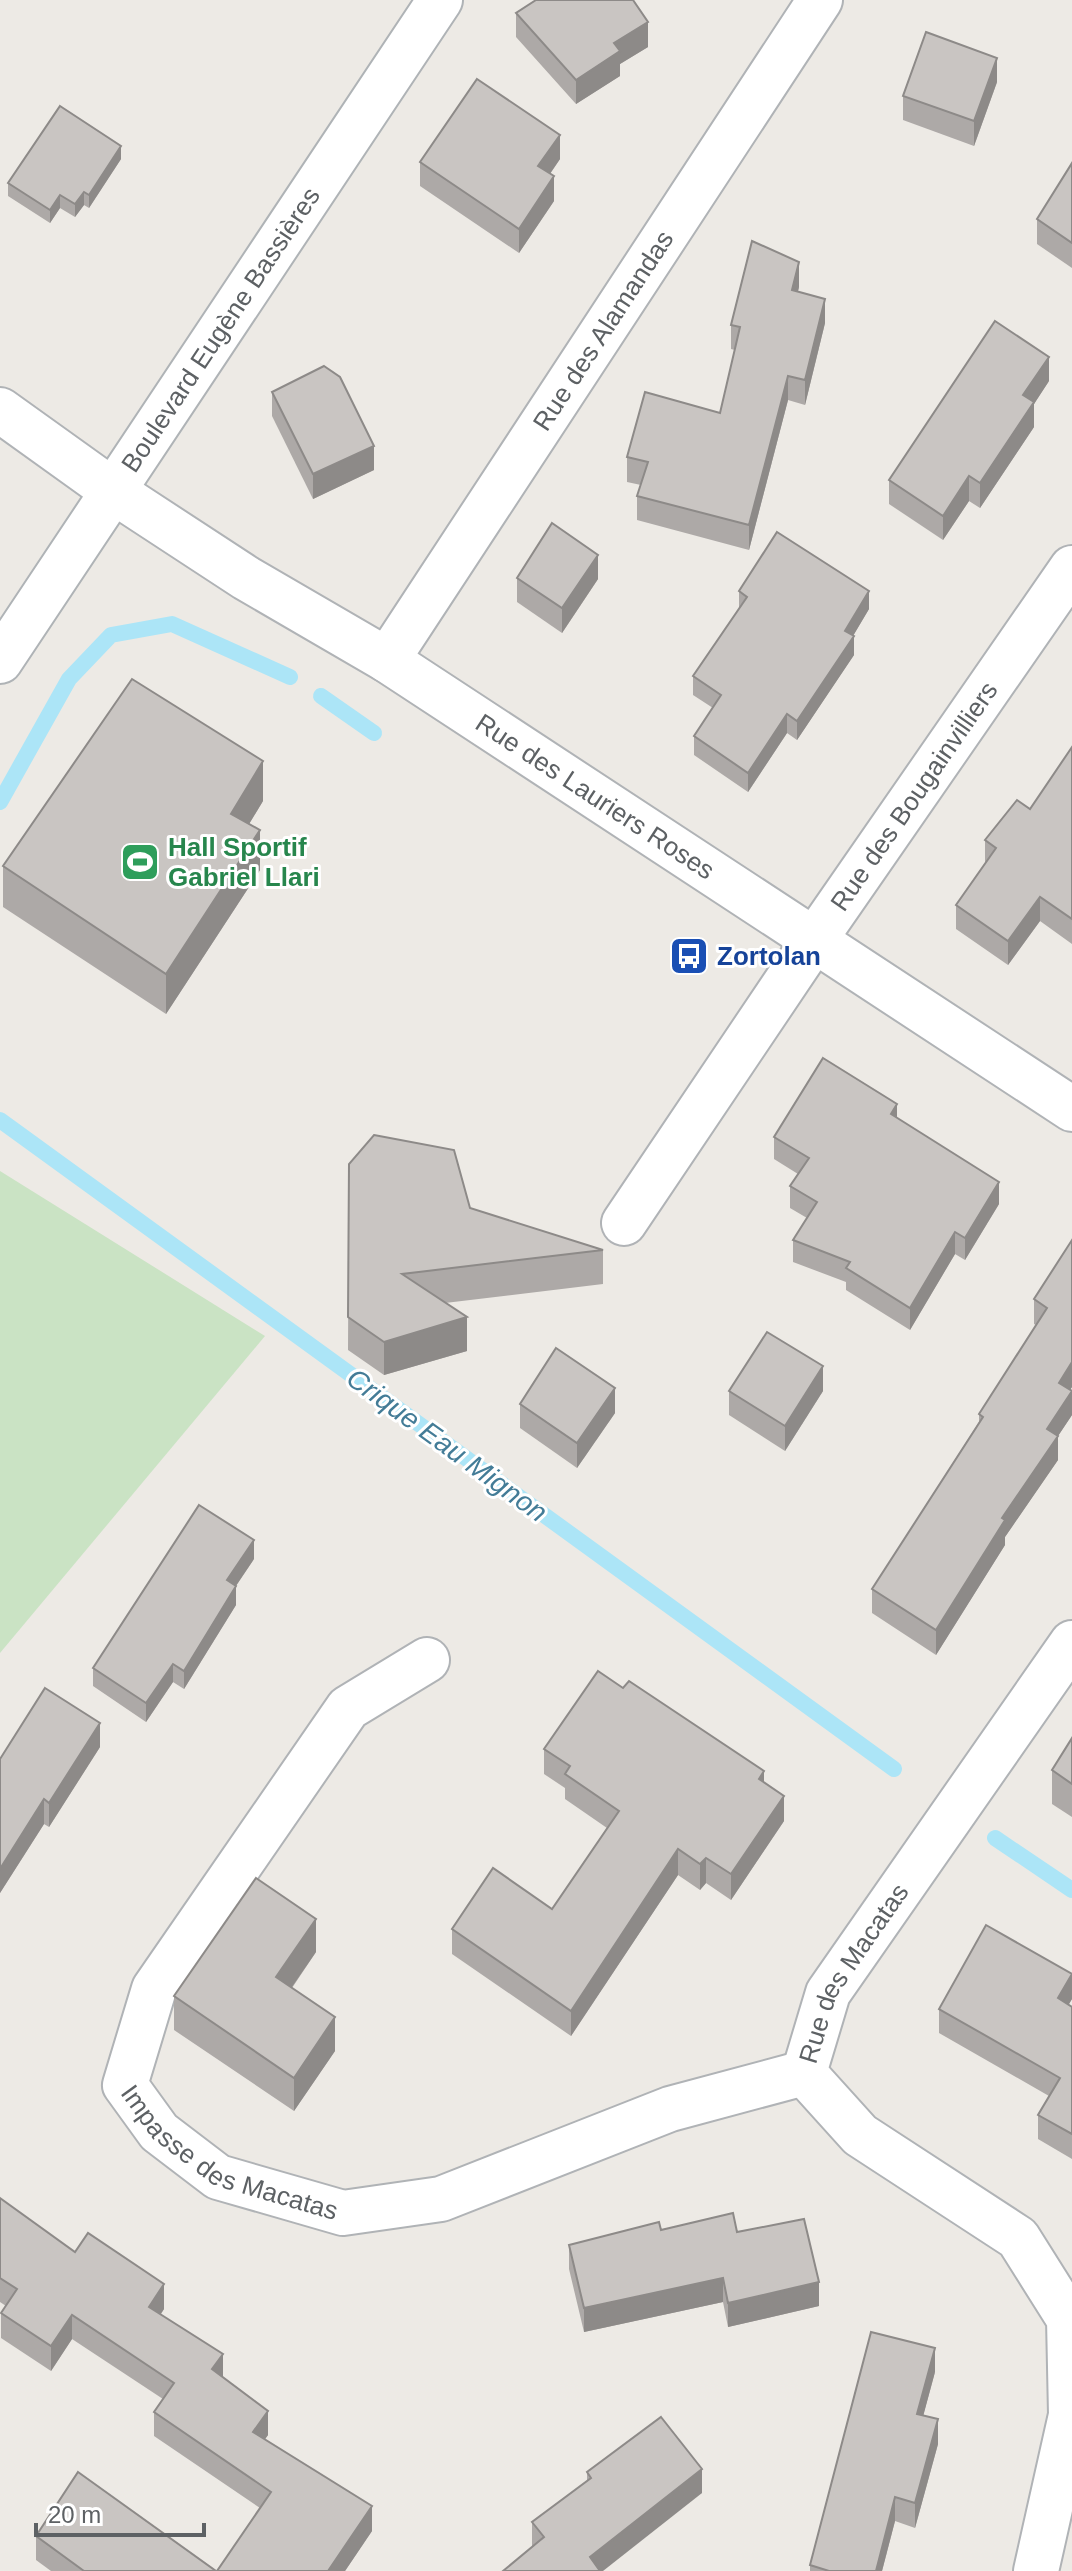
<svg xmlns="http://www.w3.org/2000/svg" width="1072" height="2571" viewBox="0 0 1072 2571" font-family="Arial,sans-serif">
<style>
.green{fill:#cae3c4}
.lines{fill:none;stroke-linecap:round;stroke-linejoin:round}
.stream{stroke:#ace5f7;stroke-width:16}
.street-casing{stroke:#b0b3b6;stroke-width:48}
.secondary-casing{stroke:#afb3b6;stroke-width:48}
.street{stroke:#fff;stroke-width:44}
.secondary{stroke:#fff;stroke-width:44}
.wall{fill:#ada9a7}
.shaded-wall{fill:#8d8a88}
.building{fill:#c9c5c2;stroke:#8d8a88;stroke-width:2}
.labels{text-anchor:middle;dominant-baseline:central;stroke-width:6;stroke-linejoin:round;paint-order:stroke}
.street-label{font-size:26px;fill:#5d6164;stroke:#fff}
.leisure-label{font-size:26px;font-weight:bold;fill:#27864d;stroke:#fff;text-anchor:start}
.transit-label{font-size:26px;font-weight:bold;fill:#164399;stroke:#fff;text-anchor:start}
.water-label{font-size:28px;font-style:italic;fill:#437c97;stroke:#fff}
</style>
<rect width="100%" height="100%" fill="#edeae5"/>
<path class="green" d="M0 1171 265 1336 0 1653Z"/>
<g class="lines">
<g class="stream">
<path d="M321 696 374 733"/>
<path d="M0 802 69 679 111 635 172 624 290 677"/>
<path d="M0 1120 894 1769"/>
<path d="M995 1838 1072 1890"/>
</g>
<defs>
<g id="street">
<path id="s1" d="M0 410 113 491 246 578 387 660 1072 1109"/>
<path id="s2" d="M387 660 820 0"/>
<path id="s3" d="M624 1223 815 939 1072 568"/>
<path id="s4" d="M427 1660 348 1708 154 1989 125 2085 159 2132 218 2177 343 2213 441 2199 670 2109 804 2073"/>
<path id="s5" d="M1036 2571 1071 2415 1069 2319 1018 2238 860 2135 804 2073 828 1993 1072 1643"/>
</g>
<g id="secondary">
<path id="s6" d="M0 661 440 0"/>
</g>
</defs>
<use href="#street" class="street-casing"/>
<use href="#secondary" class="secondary-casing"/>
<use href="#street" class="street"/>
<use href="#secondary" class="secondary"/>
</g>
<g class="wall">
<path d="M516 13 648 47 620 64V76L576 104 516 37Z"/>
<path d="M997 82 974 146 903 120V96Z"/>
<path d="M121 159 89 208 84 205 75 217 60 208 50 223 8 196V183Z"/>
<path d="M560 159 550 174 554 201 519 253 420 186V162Z"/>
<path d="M1072 163V268L1037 244V219Z"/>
<path d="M799 287 798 291 825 323 805 405 788 400 749 550 637 520V496L641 485 627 482V457L720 413 735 350 731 349V325Z"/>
<path d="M1049 381 1034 404V427L980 508 969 501 943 540 889 504V480Z"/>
<path d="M272 392 374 470 313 499 272 416Z"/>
<path d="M517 578 598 579 562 633 517 602Z"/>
<path d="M739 591 869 609 853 636 854 655 797 740 787 733 748 792 694 755V736L713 708 693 695V676L739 609Z"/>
<path d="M1072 747V944L1040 921 1008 965 956 929V905L985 863V840L1030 809Z"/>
<path d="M263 801 249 824 260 870 166 1014 3 907V866Z"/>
<path d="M897 1118 999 1204 965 1260 955 1254 910 1330 846 1290V1282L793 1262V1240L807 1218 790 1208V1186L798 1174 774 1159V1137Z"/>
<path d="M349 1164 470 1208 603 1250V1284L445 1303 467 1351 384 1375 348 1350Z"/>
<path d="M1072 1240V1387L1070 1390 1072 1415 1058 1436V1460L1005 1537V1545L936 1655 872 1613V1589L979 1422V1414L1036 1325 1034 1324V1299Z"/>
<path d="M729 1391H823L785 1451 729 1415Z"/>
<path d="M520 1404 615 1413 577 1468 520 1428Z"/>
<path d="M254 1559 236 1586V1605L184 1689 173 1682 146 1722 93 1686V1668Z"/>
<path d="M1072 1738V1817L1052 1804V1770Z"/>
<path d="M100 1747 49 1827 44 1824 0 1893V1759Z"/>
<path d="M544 1749 764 1783 784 1821 731 1900 706 1883 700 1890 678 1875 571 2036 452 1954V1929L552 1909 607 1828 565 1799V1788L544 1774Z"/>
<path d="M316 1952 292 1988 335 2051 294 2111 174 2030V1996Z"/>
<path d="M1072 1999 1068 2005 1072 2007V2159L1038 2139V2115L1049 2096 939 2033V2009Z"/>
<path d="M0 2198 75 2252 164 2309 161 2314 223 2377 268 2435 265 2439 372 2531 345 2571H217L260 2508 154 2436V2412L163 2399 72 2339 51 2371 1 2338V2313L6 2306 0 2302Z"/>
<path d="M661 2230 737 2232 819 2306 728 2327 723 2302 584 2332 569 2269V2245Z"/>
<path d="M935 2372 923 2416 938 2444 915 2528 895 2521 882 2571H810V2565Z"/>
<path d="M587 2472 702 2493 532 2547V2522L587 2482Z"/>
<path d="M36 2536 216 2571H51L36 2560Z"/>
</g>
<g class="shaded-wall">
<path d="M648 22V47L620 64V76L576 104V80L614 43Z"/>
<path d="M997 58V82L974 146V121Z"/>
<path d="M560 135V159L538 191V166Z"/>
<path d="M121 146V159L89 208V195Z"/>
<path d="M554 176V201L519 253V229Z"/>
<path d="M84 192V205L75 217V204Z"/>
<path d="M60 195V208L50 223V210Z"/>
<path d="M799 262V287L792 314V290Z"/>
<path d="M825 299V323L805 405V380Z"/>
<path d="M1049 357V381L1034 404V427L980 508V483L1023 395Z"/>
<path d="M788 376V400L749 550V525Z"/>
<path d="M374 446V470L313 499V474Z"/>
<path d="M969 476V501L943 540V516Z"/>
<path d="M598 555V579L562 633V608Z"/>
<path d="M869 591V609L847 646 854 636V655L797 740V721L845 631Z"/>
<path d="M787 714V733L748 792V773Z"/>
<path d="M263 761V801L231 854V814Z"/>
<path d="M260 830V870L166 1014V974Z"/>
<path d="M1040 897V921L1008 965V941Z"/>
<path d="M897 1104V1126L891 1114Z"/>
<path d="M999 1182V1204L965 1260V1238Z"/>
<path d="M955 1232V1254L910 1330V1308Z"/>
<path d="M467 1317V1351L384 1375V1342Z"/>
<path d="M1072 1362V1387L1059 1407V1383Z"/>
<path d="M823 1366V1391L785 1451V1426Z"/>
<path d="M615 1388V1413L577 1468V1443Z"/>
<path d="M1072 1391V1415L1058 1436V1460L1005 1537V1545L936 1655V1630L1047 1429Z"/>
<path d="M254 1540V1559L227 1599V1580Z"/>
<path d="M236 1586V1605L184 1689V1671Z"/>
<path d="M173 1664V1682L146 1722V1703Z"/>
<path d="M100 1723V1747L49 1827V1803Z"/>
<path d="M764 1771V1797L759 1779Z"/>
<path d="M784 1796V1821L731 1900V1874Z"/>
<path d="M44 1799V1824L0 1893V1869Z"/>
<path d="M678 1849V1875L571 2036V2011Z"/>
<path d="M706 1858V1883L700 1890V1864Z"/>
<path d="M316 1919V1952L276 2010V1977Z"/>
<path d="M1072 1974V1999L1058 2023V1998Z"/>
<path d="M335 2017V2051L294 2111V2078Z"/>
<path d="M723 2278V2302L584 2332V2308Z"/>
<path d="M819 2282V2306L728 2327V2303Z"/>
<path d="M164 2284V2309L149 2331V2307Z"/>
<path d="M72 2315V2339L51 2371V2346Z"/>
<path d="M935 2348V2372L917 2439V2414Z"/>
<path d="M223 2354V2378L212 2369Z"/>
<path d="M268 2411V2435L253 2456V2432Z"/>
<path d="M938 2419V2444L915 2528V2503Z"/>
<path d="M702 2469V2493L603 2571H590V2557Z"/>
<path d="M895 2497V2521L882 2571H876Z"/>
<path d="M372 2506V2531L345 2571H328Z"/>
</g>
<g class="building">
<path d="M536 0H633L648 22 614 43 620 51 576 80 516 13Z"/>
<path d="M926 32 997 58 974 121 903 96Z"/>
<path d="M477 79 560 135 538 166 554 176 519 229 420 162Z"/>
<path d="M60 106 121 146 89 195 84 192 75 204 60 195 50 210 8 183Z"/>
<path d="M1072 163V243L1037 219Z"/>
<path d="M752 241 799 262 792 290 825 299 805 380 788 376 749 525 637 496 648 462 627 457 645 392 720 413 740 327 731 325Z"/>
<path d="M995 321 1049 357 1023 395 1034 402 980 483 969 476 943 516 889 480Z"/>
<path d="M324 366 340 377 374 446 313 474 272 392Z"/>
<path d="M552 523 598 555 562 608 517 578Z"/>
<path d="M777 532 869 591 845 631 854 636 797 721 787 714 748 773 694 736 721 695 693 676 747 597 739 591Z"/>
<path d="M132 679 263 761 231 814 260 830 166 974 3 866Z"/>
<path d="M1072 747V919L1040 897 1008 941 956 905 996 848 985 840 1017 800 1030 809Z"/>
<path d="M823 1058 897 1104 891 1114 999 1182 965 1238 955 1232 910 1308 846 1268 850 1262 793 1240 817 1202 790 1186 809 1158 774 1137Z"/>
<path d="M374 1135 454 1150 470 1208 603 1250 402 1274 467 1317 384 1342 348 1317 349 1164Z"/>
<path d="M1072 1240V1362L1059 1383 1072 1391 1047 1429 1058 1436 1002 1518 1005 1520 936 1630 872 1589 983 1417 979 1414 1047 1308 1034 1299Z"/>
<path d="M767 1332 823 1366 785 1426 729 1391Z"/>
<path d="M556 1348 615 1388 577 1443 520 1404Z"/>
<path d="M199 1505 254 1540 227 1580 236 1586 184 1671 173 1664 146 1703 93 1668Z"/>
<path d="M598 1671 623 1688 629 1681 764 1771 759 1779 784 1796 731 1874 706 1858 700 1864 678 1849 571 2011 452 1929 493 1868 552 1909 619 1811 565 1774 570 1766 544 1749Z"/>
<path d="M45 1688 100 1723 49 1803 44 1799 0 1869V1759Z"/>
<path d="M1072 1738V1784L1052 1770Z"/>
<path d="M256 1878 316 1919 276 1977 335 2017 294 2078 174 1996Z"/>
<path d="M986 1925 1072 1974 1058 1998 1072 2007V2134L1038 2115 1060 2078 939 2009Z"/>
<path d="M0 2198 75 2252 88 2233 164 2284 149 2307 223 2354 212 2369 268 2411 253 2432 372 2506 328 2571H217L271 2492 154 2412 174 2383 72 2315 51 2346 1 2313 17 2289 0 2278Z"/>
<path d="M733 2213 737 2232 804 2219 819 2282 728 2303 723 2278 584 2308 569 2245 659 2222 661 2230Z"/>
<path d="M871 2332 935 2348 917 2414 938 2419 915 2503 895 2497 876 2571H829L810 2565Z"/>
<path d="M661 2417 702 2469 590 2557 600 2571H503L544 2537 532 2522 591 2478 587 2472Z"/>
<path d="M78 2472 216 2571H84L36 2536Z"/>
</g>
<defs>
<symbol id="stadium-square" viewBox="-11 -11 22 22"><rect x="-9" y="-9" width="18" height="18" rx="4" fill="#2e9e5b" stroke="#fff"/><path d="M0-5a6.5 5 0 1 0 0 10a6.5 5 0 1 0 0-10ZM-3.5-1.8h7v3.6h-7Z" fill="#fff"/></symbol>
<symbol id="bus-square" viewBox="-11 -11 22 22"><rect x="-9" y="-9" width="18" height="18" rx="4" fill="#1a4fb4" stroke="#fff"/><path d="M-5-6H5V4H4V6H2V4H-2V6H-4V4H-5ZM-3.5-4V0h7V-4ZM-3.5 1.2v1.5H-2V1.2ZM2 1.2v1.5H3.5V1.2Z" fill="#fff"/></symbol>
</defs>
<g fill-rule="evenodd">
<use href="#stadium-square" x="118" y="840" width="44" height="44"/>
<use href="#bus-square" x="667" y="934" width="44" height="44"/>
</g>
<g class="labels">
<g class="street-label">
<text stroke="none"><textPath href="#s6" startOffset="398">Boulevard Eugène Bassières</textPath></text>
<text stroke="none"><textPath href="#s2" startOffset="394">Rue des Alamandas</textPath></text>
<text stroke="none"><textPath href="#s1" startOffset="710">Rue des Lauriers Roses</textPath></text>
<text stroke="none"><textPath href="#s3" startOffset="516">Rue des Bougainvilliers</textPath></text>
<text stroke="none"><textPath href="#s5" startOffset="736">Rue des Macatas</textPath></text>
<text stroke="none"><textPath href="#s4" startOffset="664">Impasse des Macatas</textPath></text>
</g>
<g class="leisure-label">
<text x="168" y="847">Hall Sportif<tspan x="168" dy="30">Gabriel Llari</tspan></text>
</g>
<g class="transit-label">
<text x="717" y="956">Zortolan</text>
</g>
<g class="water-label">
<text transform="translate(447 1445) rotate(36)">Crique Eau Mignon</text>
</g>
</g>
<path d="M36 2523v12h168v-12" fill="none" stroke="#5d6164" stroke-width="4"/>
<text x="48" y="2523" font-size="24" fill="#5d6164" stroke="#ffffff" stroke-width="6" paint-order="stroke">20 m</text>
</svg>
